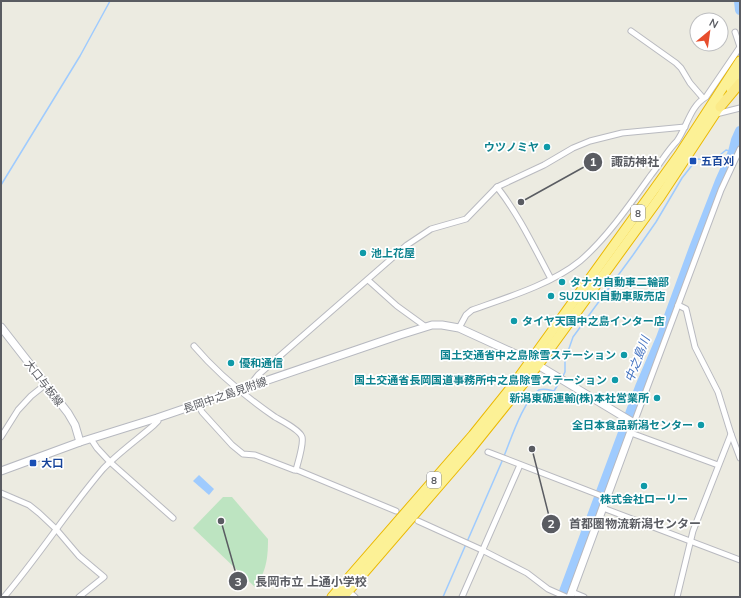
<svg xmlns="http://www.w3.org/2000/svg" width="741" height="598" viewBox="0 0 741 598" font-family="Mulish,'Noto Sans JP',sans-serif">
<style>
.green{fill:#bde4c1}
.water{fill:#9fcbfe}
.lines{fill:none;stroke-linecap:round;stroke-linejoin:round}
.stream{stroke:#9fcbfe;stroke-width:1.5}
.river{stroke:#9fcbfe;stroke-width:10}
.minor-casing{stroke:#b9bac0;stroke-width:7}
.secondary-casing{stroke:#b7b9c0;stroke-width:9}
.trunk-casing{stroke:#ebb903;stroke-width:11}
.motorway-casing{stroke:#ebb903;stroke-width:11}
.minor{stroke:#fff;stroke-width:5}
.secondary{stroke:#fff;stroke-width:7}
.trunk{stroke:#fcf196;stroke-width:9}
.motorway{stroke:#fbea89;stroke-width:9}
.culture-dot{fill:#0f9aa8;stroke:#fff;stroke-width:1.5}
.transit-dot{fill:#1a4fb4;stroke:#fff;stroke-width:1.5}
.labels{text-anchor:middle;dominant-baseline:central;stroke-width:3.5;stroke-linejoin:round;paint-order:stroke}
.shield{fill:#fff;stroke:#8c8d91;stroke-width:1}
.shield-label{font-size:10px;font-weight:bold;fill:#5a5c62}
.culture-label{font-size:11px;font-weight:bold;fill:#0d838f;stroke:#fff;text-anchor:end}
.transit-label{font-size:11px;font-weight:bold;fill:#164399;stroke:#fff;text-anchor:start}
.street-label{font-size:11px;fill:#5a5c62;stroke:#fff}
.water-label{font-size:12px;font-style:italic;fill:#4373c1;stroke:#fff}
.leader{fill:none;stroke:#5a5c62;stroke-width:1.5}
.callout-dot{fill:#5a5c62;stroke:#fff;stroke-width:1.5}
.mark-label{font-size:12px;text-anchor:middle;font-weight:bold;fill:#fff}
.callout-label{font-size:12px;text-anchor:middle;font-weight:bold;fill:#5a5c62;stroke:#fff;stroke-width:3.5;stroke-linejoin:round;paint-order:stroke}
</style>
<rect width="100%" height="100%" fill="#ecebe1"/>
<path class="green" d="M223 497H232L268 539C268 560 266 569 256 588L193 528Z"/>
<path class="water" d="M199 475 214 489 209 495 193 481Z"/>
<g class="lines">
<g class="stream">
<path d="M1 185 80 56 110 1"/>
<path d="M562 378 565 372V360L573 337 633 255 656 222 682 178 697 159C714 161 713 161 726 150L733 152"/>
<path d="M504 456C511 439 524 399 539 390 544 388 549 390 554 391L560 381"/>
<path d="M443 597 503 459"/>
</g>
<g class="river">
<path d="M739 1 740 10"/>
<path d="M562 597 640 387 661 338 694 248 720 181 733 152 736 140 740 131"/>
</g>
<defs>
<g id="minor">
<path d="M631 31 676 63 681 68 690 83 703 98"/>
<path d="M735 32 740 47"/>
<path d="M716 114 740 108"/>
<path d="M497 187 544 165 573 148 590 141 622 133 685 127"/>
<path d="M368 280 397 306 426 327"/>
<path d="M459 328 466 315 472 310C506 298 552 284 580 261 606 239 631 203 651 175 660 164 667 151 677 141 687 127 690 106 706 97L740 47"/>
<path d="M194 346C218 374 246 397 275 417 282 421 300 430 302 437 304 444 298 462 296 470"/>
<path d="M252 385 254 380 258 375 407 245 431 229 466 219 497 187C519 215 534 247 551 279"/>
<path d="M198 404 202 412 232 445 243 454 255 455 294 470H297L396 511"/>
<path d="M634 423 721 190 740 149"/>
<path d="M631 433 718 465"/>
<path d="M731 434 740 458"/>
<path d="M1 437 18 410 31 396 46 384"/>
<path d="M91 439 97 448 110 462 173 518"/>
<path d="M488 452 607 498"/>
<path d="M1 493 29 505 39 513 56 529 79 556 104 577 79 597"/>
<path d="M603 508 740 560"/>
<path d="M418 521 482 550 527 573 548 589 566 597"/>
<path d="M348 591 355 597"/>
<path d="M572 592 584 597"/>
<path d="M4 597C39 556 68 510 103 469 118 453 138 439 154 425L158 421 157 418"/>
<path d="M462 597 520 465"/>
<path d="M677 597 693 531 731 434 718 392 695 347 686 309 678 305"/>
</g>
<g id="secondary">
<path d="M1 327 68 413 75 425 80 442"/>
<path d="M1 471 80 442 157 418 400 335 432 325H442L459 328 531 361 634 423 570 597"/>
</g>
<g id="trunk">
<path d="M731 89 740 75"/>
<path d="M332 597 473 435 514 384 679 155 740 61"/>
<path d="M343 597 469 451 538 365 660 197 724 100"/>
</g>
<path id="motorway" d="M720 107 740 83"/>
</defs>
<use href="#minor" class="minor-casing"/>
<use href="#secondary" class="secondary-casing"/>
<use href="#trunk" class="trunk-casing"/>
<use href="#motorway" class="motorway-casing"/>
<use href="#minor" class="minor"/>
<use href="#secondary" class="secondary"/>
<use href="#trunk" class="trunk"/>
<use href="#motorway" class="motorway"/>
</g>
<g class="culture-dot">
<circle cx="547" cy="147" r="4"/>
<circle cx="363" cy="253" r="4"/>
<circle cx="562" cy="282" r="4"/>
<circle cx="551" cy="296" r="4"/>
<circle cx="514" cy="321" r="4"/>
<circle cx="624" cy="355" r="4"/>
<circle cx="231" cy="363" r="4"/>
<circle cx="615" cy="380" r="4"/>
<circle cx="657" cy="398" r="4"/>
<circle cx="701" cy="425" r="4"/>
<circle cx="644" cy="486" r="4"/>
</g>
<g class="transit-dot">
<rect x="689" y="157" width="8" height="8" rx="2"/>
<rect x="29" y="459" width="8" height="8" rx="2"/>
</g>
<g class="labels">
<g class="shield">
<rect x="631" y="205" width="14" height="16" rx="3"/>
<rect x="427" y="472" width="14" height="16" rx="3"/>
</g>
<g class="shield-label">
<text x="638" y="213">8</text>
<text x="434" y="480">8</text>
</g>
<g class="culture-label">
<text x="539" y="147">ウツノミヤ</text>
<text x="371" y="253" text-anchor="start">池上花屋</text>
<text x="570" y="282" text-anchor="start">タナカ自動車二輪部</text>
<text x="559" y="296" text-anchor="start">SUZUKI自動車販売店</text>
<text x="522" y="321" text-anchor="start">タイヤ天国中之島インター店</text>
<text x="616" y="355">国土交通省中之島除雪ステーション</text>
<text x="239" y="363" text-anchor="start">優和通信</text>
<text x="607" y="380">国土交通省長岡国道事務所中之島除雪ステーション</text>
<text x="649" y="398">新潟東砺運輸(株)本社営業所</text>
<text x="693" y="425">全日本食品新潟センター</text>
<text x="644" y="499" text-anchor="middle">株式会社ローリー</text>
</g>
<g class="transit-label">
<text x="701" y="161">五百刈</text>
<text x="41" y="463">大口</text>
</g>
<g class="street-label">
<text transform="translate(44 383) rotate(52)">大口与板線</text>
<text transform="translate(225 395) rotate(-19)">長岡中之島見附線</text>
</g>
<g class="water-label">
<text transform="translate(637 359) rotate(-69)">中之島川</text>
</g>
</g>
<path class="leader" d="M521 202L593 162M532 449L551 524M221 521L238 581"/>
<g class="callout-dot">
<circle cx="521" cy="202" r="4"/>
<circle cx="532" cy="449" r="4"/>
<circle cx="221" cy="521" r="4"/>
<circle cx="593" cy="162" r="10"/>
<circle cx="551" cy="524" r="10"/>
<circle cx="238" cy="581" r="10"/>
</g>
<g class="mark-label">
<text x="593" y="166">1</text>
<text x="551" y="528">2</text>
<text x="238" y="586">3</text>
</g>
<g class="callout-label">
<text x="635" y="166">諏訪神社</text>
<text x="635" y="528">首都圏物流新潟センター</text>
<text x="311" y="586">長岡市立 上通小学校</text>
</g>
<rect width="741" height="598" fill="none" stroke="#5a5c62" stroke-width="4"/>
<g transform="translate(709 32) rotate(29)"><circle r="19" fill="#ffffff" stroke="#bdbec0"/>
<path d="M0-3L7 15L0 10L-7 15Z" fill="#e74e2d"/>
<text y="-6" font-size="11" font-weight="bold" text-anchor="middle" fill="#5a5c62">N</text>
</g>
</svg>
